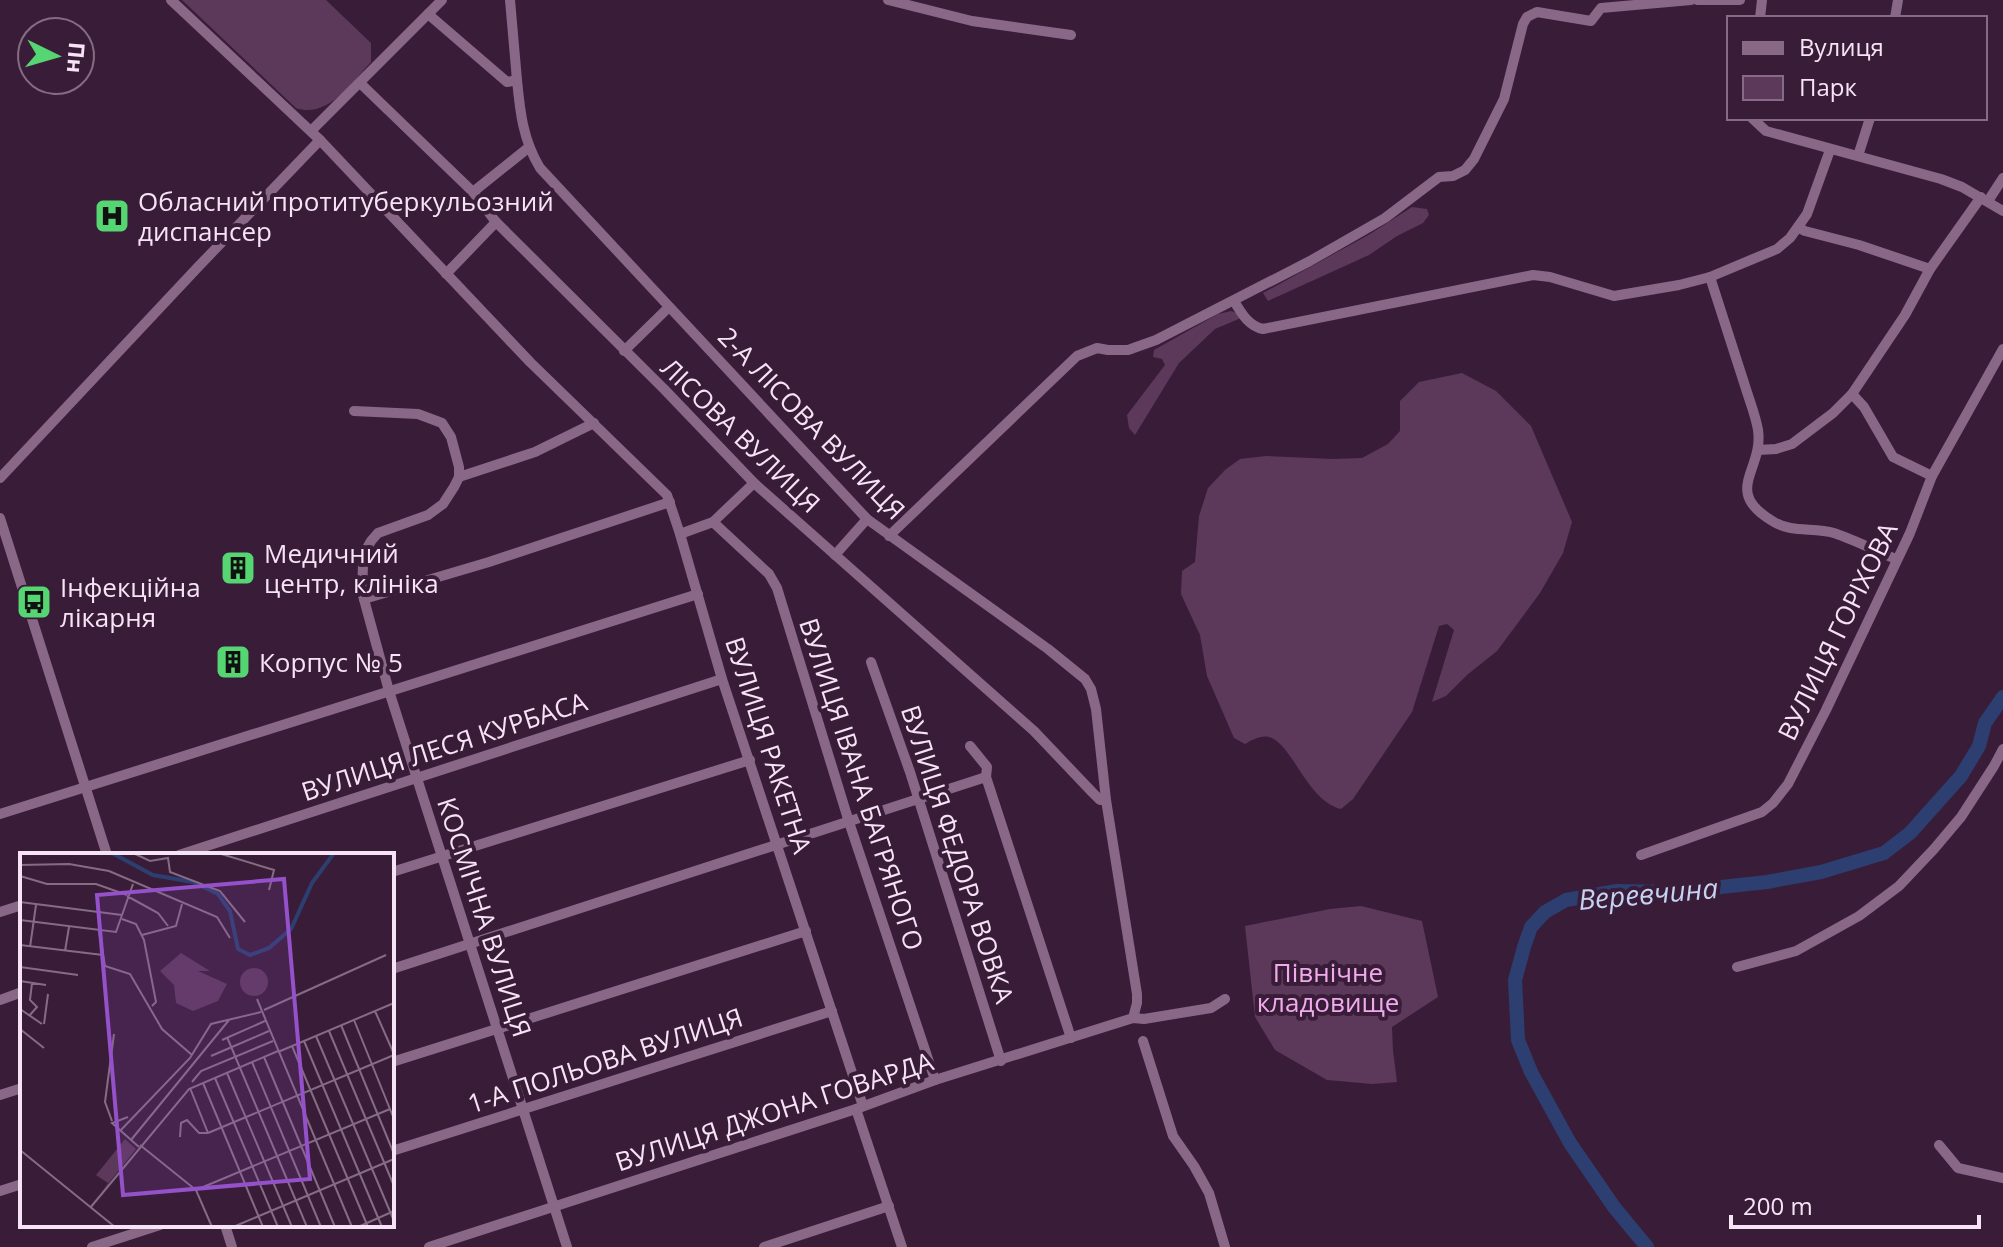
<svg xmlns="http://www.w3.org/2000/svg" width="2003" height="1247" viewBox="0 0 2003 1247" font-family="'Open Sans',sans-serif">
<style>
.green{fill:#5c385b}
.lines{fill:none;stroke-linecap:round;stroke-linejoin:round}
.river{stroke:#2d3e70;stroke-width:14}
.minor{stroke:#896887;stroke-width:10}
.labels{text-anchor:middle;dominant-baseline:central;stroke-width:8;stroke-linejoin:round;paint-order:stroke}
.poi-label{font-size:26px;fill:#f6e3f5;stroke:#391d38;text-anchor:start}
.street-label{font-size:26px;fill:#f6e3f5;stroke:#391d38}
.park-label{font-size:26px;fill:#f0abed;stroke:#391d38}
.water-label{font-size:28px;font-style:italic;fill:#c5d2f2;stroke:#391d38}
.inset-river{fill:none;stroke:#2d3e70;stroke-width:4}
.inset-road{fill:none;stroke:#856c84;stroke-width:2}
.view{fill:#9451ca;fill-opacity:0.15;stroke:#9451ca;stroke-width:4}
.inset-edge{fill:none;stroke:#f6e3f5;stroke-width:4}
</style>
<rect width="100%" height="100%" fill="#391d38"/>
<g class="green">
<path d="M182 0H326L371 43V62C352 82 328 119 296 108Z"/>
<path d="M1412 207 1427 209 1429 215 1423 223 1397 236 1369 255 1268 301 1263 293 1370 234Z"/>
<path d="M1231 311 1237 313 1241 318 1215 329 1179 363 1135 435 1129 428 1127 415 1165 365 1162 359 1153 357 1154 350 1218 314Z"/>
<path d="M1462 373 1496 391 1531 426 1572 522 1563 553 1540 593 1497 651 1467 675 1446 696 1432 702 1454 630 1447 624 1439 626 1412 712 1353 799 1341 809C1307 801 1292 743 1269 737 1261 735 1252 740 1245 744L1234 738 1207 676 1200 635 1181 594 1182 571 1195 562 1199 516 1208 488 1225 470 1240 459 1266 456 1333 459 1362 458 1388 444 1400 431V401L1419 382Z"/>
<path d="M1361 906 1422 921 1438 997 1392 1027 1393 1051 1397 1082 1372 1084 1327 1080 1275 1050 1255 1017 1245 926 1330 909Z"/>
</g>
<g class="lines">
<path class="river" d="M1647 1247 1614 1207 1570 1143 1531 1072 1518 1040 1515 980 1524 947 1531 927 1545 912 1566 900 1617 891 1675 892 1767 882 1821 872 1884 853 1910 833 1961 776 1979 746 1985 723 2003 697"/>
<g class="minor">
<path d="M171 0 320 140 530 362 667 495 680 534 722 679 863 1106"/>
<path d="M510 0 517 80"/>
<path d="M888 0 972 21 1071 35"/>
<path d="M1697 0H1740"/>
<path d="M428 14 507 82 517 80C520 112 523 140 540 168L867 519 1048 649 1085 679 1091 689 1096 709 1106 800 1137 994V1003L1133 1018"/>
<path d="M1760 18 1762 0"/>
<path d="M1895 18 1898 0"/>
<path d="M360 83 473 192 496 222 664 389 754 483 1034 731 1092 792 1100 800H1106"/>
<path d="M1752 118 1766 131 1941 179 1962 187 2003 211"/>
<path d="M311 131 442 0"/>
<path d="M1858 156 1870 118"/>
<path d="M473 192 528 148"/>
<path d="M1988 201 2003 178"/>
<path d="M1799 228 1805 231 1859 245 1930 269"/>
<path d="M446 274 496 222"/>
<path d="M1710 277C1722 314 1734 352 1746 389 1750 402 1756 417 1758 430 1764 471 1721 491 1774 522 1792 533 1814 527 1834 533 1855 540 1876 551 1896 559"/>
<path d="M1234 301C1241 312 1248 326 1263 329L1533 275 1550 277 1614 296 1679 285 1710 277 1777 249 1790 238 1807 214 1830 150"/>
<path d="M624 351 669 307"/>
<path d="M1852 394 1864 407 1893 457 1932 476"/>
<path d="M354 411 418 414 442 423 451 437 459 467V477L454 487 443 504 428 515 378 533 371 541 366 550 363 565 362 592 389 691 567 1247"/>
<path d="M1758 450 1776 449 1792 444 1833 413 1852 394 1905 315 1930 269 1981 197"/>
<path d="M459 477 535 452 594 423"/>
<path d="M0 478 198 267 320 140"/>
<path d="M0 518 107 855"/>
<path d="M713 522 769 574 777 588 849 822 935 1080"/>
<path d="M680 534 713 522 754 483"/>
<path d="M889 536 1077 356 1097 348 1108 350H1128L1156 340 1310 261 1385 218 1439 177 1453 176 1465 170 1474 159 1504 99 1523 24 1527 17 1537 12 1591 21 1601 8 1691 0"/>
<path d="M835 555 867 519"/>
<path d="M364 599 489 562 670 502"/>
<path d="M871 662 910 772 1001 1061"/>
<path d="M970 746 987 767 986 777 1071 1038"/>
<path d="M0 814 698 594"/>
<path d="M179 855 722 679"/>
<path d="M1641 855 1762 812 1773 803 1788 784 1826 710 1910 533 1932 476 2003 349"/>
<path d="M392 872 750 760"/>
<path d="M0 912 22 905"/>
<path d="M1737 967 1796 951 1859 916 1899 886 1934 849 1961 817 1994 766 2003 749"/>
<path d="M392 969 986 777"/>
<path d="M0 1000 22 992"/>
<path d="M1143 1041 1173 1136 1194 1166 1209 1193 1225 1247"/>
<path d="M392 1062 806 931"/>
<path d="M0 1095 22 1088"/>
<path d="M856 1109 902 1247"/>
<path d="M1939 1145 1958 1168 2003 1178"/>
<path d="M392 1151 832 1011"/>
<path d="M0 1191 22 1184"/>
<path d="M225 1225 232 1247"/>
<path d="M92 1247 160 1225"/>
<path d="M429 1247 856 1109 935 1080 1133 1018 1144 1019 1211 1008 1225 999"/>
<path d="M764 1247 889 1206"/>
</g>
</g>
<defs>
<symbol id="hospital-square" viewBox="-11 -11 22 22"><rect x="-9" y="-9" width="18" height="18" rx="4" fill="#55d672" stroke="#391d38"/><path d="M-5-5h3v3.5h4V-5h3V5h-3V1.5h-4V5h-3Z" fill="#111"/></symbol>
<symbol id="building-square" viewBox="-11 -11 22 22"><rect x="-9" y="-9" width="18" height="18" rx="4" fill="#55d672" stroke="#391d38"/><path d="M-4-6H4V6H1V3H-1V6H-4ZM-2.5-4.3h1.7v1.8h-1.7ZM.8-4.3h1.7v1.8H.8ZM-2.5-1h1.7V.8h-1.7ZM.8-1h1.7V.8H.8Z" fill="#111"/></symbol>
<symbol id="bus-square" viewBox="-11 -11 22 22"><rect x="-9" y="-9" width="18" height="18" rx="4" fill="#55d672" stroke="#391d38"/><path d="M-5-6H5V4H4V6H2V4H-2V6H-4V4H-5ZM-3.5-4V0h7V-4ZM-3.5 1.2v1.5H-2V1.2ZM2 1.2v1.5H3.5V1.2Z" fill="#111"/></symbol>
</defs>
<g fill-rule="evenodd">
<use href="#hospital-square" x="92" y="196" width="40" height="40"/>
<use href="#building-square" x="218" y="548" width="40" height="40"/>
<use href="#bus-square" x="14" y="582" width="40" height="40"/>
<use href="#building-square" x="213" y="642" width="40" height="40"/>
</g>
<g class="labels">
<g class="poi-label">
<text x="138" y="201">Обласний протитуберкульозний<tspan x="138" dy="30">диспансер</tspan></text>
<text x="264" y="553">Медичний<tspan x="264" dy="30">центр, клініка</tspan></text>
<text x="60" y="587">Інфекційна<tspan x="60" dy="30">лікарня</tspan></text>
<text x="259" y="662">Корпус № 5</text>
</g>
<g class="street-label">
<text transform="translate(812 423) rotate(46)">2-А ЛІСОВА ВУЛИЦЯ</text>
<text transform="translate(741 435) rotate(44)">ЛІСОВА ВУЛИЦЯ</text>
<text transform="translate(1837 631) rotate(-64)">ВУЛИЦЯ ГОРІХОВА</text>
<text transform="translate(769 745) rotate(72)">ВУЛИЦЯ РАКЕТНА</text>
<text transform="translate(444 746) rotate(-18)">ВУЛИЦЯ ЛЕСЯ КУРБАСА</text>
<text transform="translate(862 784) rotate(72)">ВУЛИЦЯ ІВАНА БАГРЯНОГО</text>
<text transform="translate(958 854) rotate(72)">ВУЛИЦЯ ФЕДОРА ВОВКА</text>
<text transform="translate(485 917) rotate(72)">КОСМІЧНА ВУЛИЦЯ</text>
<text transform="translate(605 1060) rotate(-18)">1-А ПОЛЬОВА ВУЛИЦЯ</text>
<text transform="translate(774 1111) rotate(-18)">ВУЛИЦЯ ДЖОНА ГОВАРДА</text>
</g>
<g class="park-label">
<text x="1328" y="972">Північне<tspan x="1328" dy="30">кладовище</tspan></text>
</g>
<g class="water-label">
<text transform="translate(1648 893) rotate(-5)">Веревчина</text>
</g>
</g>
<g transform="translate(20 853)">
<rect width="374" height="374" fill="#391d38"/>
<path d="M161 100 190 118H178L207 131 198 148 173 158 156 150 154 132 140 118ZM220 129a14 14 0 1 1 28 0a14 14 0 1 1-28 0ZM105 286 116 296 80 341 88 330 76 322Z" fill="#5c385b"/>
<path class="inset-river" d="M92 0 133 22 173 29 198 41 210 58 218 96 230 102 249 95 271 76 292 30 314 0"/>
<path class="inset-road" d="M113 0 130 8 148 5 150 19 200 38 225 69M198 0 254 17 249 37M0 12 49 11 89 18 197 64 210 85M0 23 27 31H76L107 42M107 43 138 60 148 73M0 49 102 62M102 66 116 71 124 87 136 149 132 153M0 67 96 79 113 31M79 78 85 113 110 121 142 176 172 202M122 82 156 73 162 51M0 92 83 102M10 94 16 52M45 98 49 74M0 114 58 122M0 128 26 132M237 146 332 374M0 156 22 171M244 157 366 102M355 158 374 201M9 163 17 154 10 147 12 130M334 167 374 266M24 171 28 141M321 172 374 301M0 176 24 195M309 178 374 333M296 183 374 368M207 184 287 374M202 187 245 168M284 188 362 374M272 193 348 374M258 199 374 150M191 203 249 178M244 204 315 374M232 209 301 374M207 220 272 374M195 225 258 374M172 229 181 218 253 188M183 230 243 374M170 235 188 280M108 264 92 270 119 294M92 268 85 249 94 181M100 278 170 205 191 171 241 159M188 280 374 202M160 284 161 270 167 267 179 280H188M111 287 209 167M120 292 176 337 192 374M0 297 95 374M176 337 370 256M70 355 169 236 258 198M213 374 374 306M338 374 374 358"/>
<path class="view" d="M264 26 290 326 103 342 77 42Z"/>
<rect width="374" height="374" class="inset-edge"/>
</g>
<rect x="1727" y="16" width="260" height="104" fill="#391d38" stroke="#856c84" stroke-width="2"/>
<rect x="1743" y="42" width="40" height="12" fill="#896887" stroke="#856c84" stroke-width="2"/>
<text x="1799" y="56" font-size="24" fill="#f6e3f5">Вулиця</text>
<rect x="1743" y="76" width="40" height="24" fill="#5c385b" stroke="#856c84" stroke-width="2"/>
<text x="1799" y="96" font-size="24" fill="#f6e3f5">Парк</text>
<g transform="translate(56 56) rotate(95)"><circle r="38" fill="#391d38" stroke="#856c84" stroke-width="2"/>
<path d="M0-6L14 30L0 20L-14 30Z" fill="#55d672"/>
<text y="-12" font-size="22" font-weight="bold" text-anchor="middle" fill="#f6e3f5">Пн</text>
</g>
<path d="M1731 1215v12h248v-12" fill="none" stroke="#f6e3f5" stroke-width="4"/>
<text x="1743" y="1215" font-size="24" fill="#f6e3f5" stroke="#391d38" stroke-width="6" paint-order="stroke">200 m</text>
</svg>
